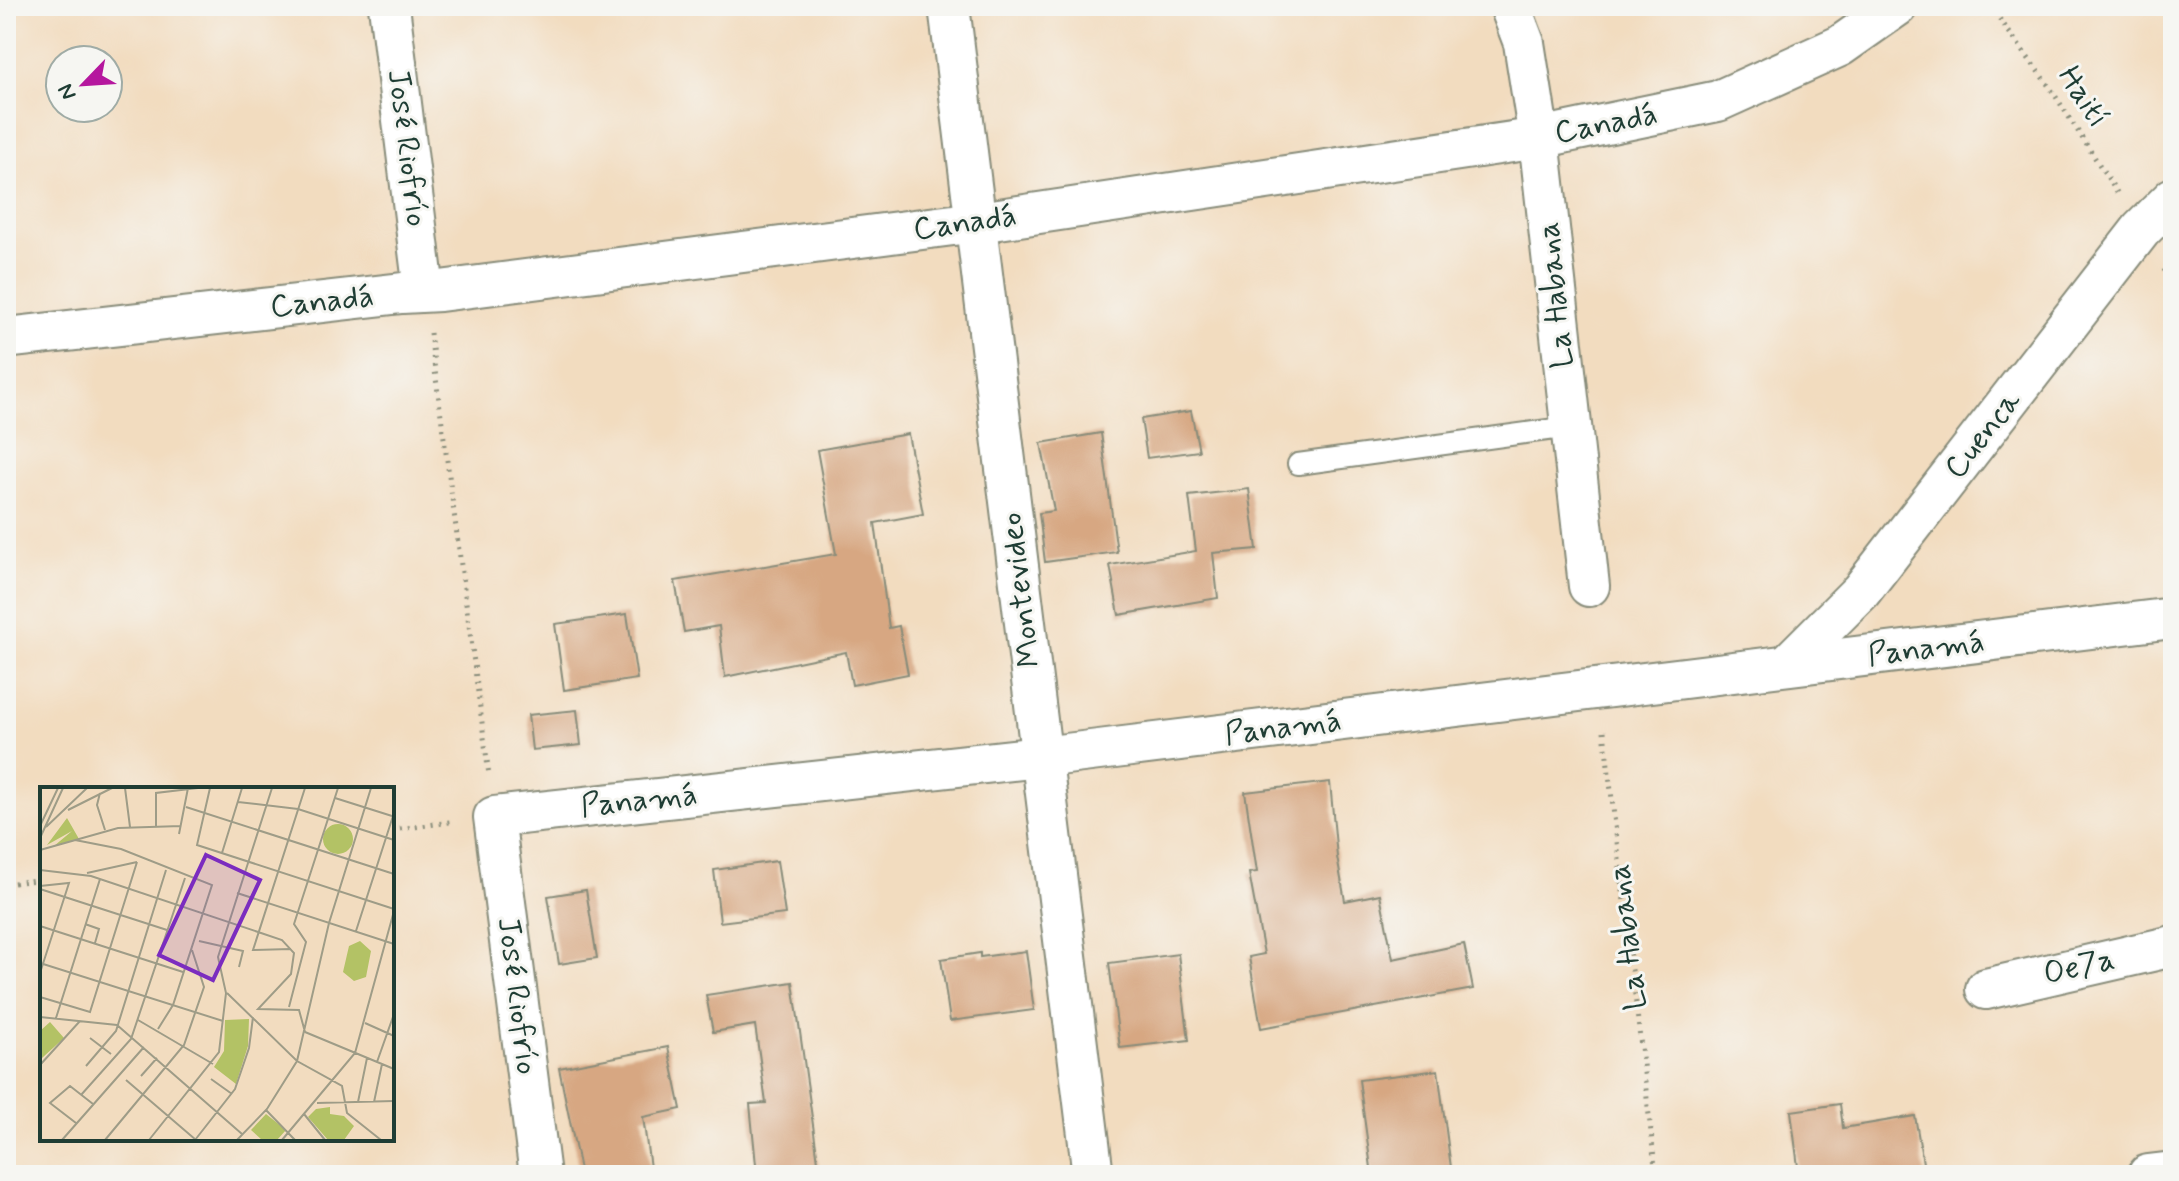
<svg xmlns="http://www.w3.org/2000/svg" width="2179" height="1181" viewBox="0 0 2179 1181" font-family="Mynerve,sans-serif">
<style>
.building{fill:#d7a782}
.lines{fill:none;stroke-linecap:round;stroke-linejoin:round}
.lane-casing{stroke:#888c7a;stroke-width:24}
.street-casing{stroke:#888c7a;stroke-width:44}
.path{stroke:#888c7a;stroke-width:5;stroke-dasharray:2 6;stroke-linecap:butt}
.lane{stroke:#fff;stroke-width:20}
.street{stroke:#fff;stroke-width:40}
.labels{text-anchor:middle;dominant-baseline:central;stroke-width:6;stroke-linejoin:round;paint-order:stroke}
.street-label{font-size:32px;fill:#1f3d34;stroke:#f6f6f2}
.inset-road{fill:none;stroke:#9e9c87;stroke-width:2}
.view{fill:#7b2cbf;fill-opacity:0.15;stroke:#7b2cbf;stroke-width:4}
.inset-edge{fill:none;stroke:#1f3d34;stroke-width:4}
</style>
<rect width="100%" height="100%" fill="#f6f6f2"/>
<filter id="ink" filterUnits="userSpaceOnUse"><feTurbulence type="fractalNoise" baseFrequency=".0125" numOctaves="2"/><feDisplacementMap in="SourceGraphic" scale="16" xChannelSelector="R" yChannelSelector="G"/><feConvolveMatrix kernelMatrix="1 2 1 2 8 2 1 2 1" color-interpolation-filters="sRGB"/></filter>
<filter id="wash" filterUnits="userSpaceOnUse"><feTurbulence type="fractalNoise" baseFrequency=".006" numOctaves="4" result="noise"/><feDisplacementMap in="SourceGraphic" scale="32" xChannelSelector="R" yChannelSelector="G"/><feGaussianBlur stdDeviation="1.8" result="paint"/><feColorMatrix in="noise" values="0 0 0 0 0 0 0 0 0 0 0 0 0 0 0 0 0 1.4 0 .05"/><feComposite in="paint" operator="in"/></filter>
<g filter="url(#wash)">
<rect width="100%" height="100%" fill="#f2dcbf"/>
<g id="blocks">
<g class="building">
<path d="M1191 411 1199 451 1147 458 1141 419Z"/>
<path d="M1101 433 1117 552 1045 562 1039 513 1054 511 1041 443Z"/>
<path d="M908 434 923 514 875 523 889 628 899 626 908 674 852 685 846 652 725 677 719 626 684 632 675 581 836 554 817 450Z"/>
<path d="M1249 489 1257 549 1213 553 1218 598 1119 615 1110 565 1196 551 1189 496Z"/>
<path d="M627 614 637 679 564 690 555 624Z"/>
<path d="M577 710 581 745 532 750 528 715Z"/>
<path d="M1330 782 1337 857 1345 901 1380 894 1393 959 1464 944 1473 989 1261 1028 1249 957 1264 954 1249 873 1257 872 1245 792Z"/>
<path d="M777 861 785 914 720 922 714 870Z"/>
<path d="M586 890 597 958 559 964 548 896Z"/>
<path d="M1026 951 1034 1010 950 1021 941 959 980 953V957Z"/>
<path d="M1178 954 1189 1040 1120 1048 1109 963Z"/>
<path d="M793 982 820 1175H757L750 1104 766 1103 755 1025 713 1032 706 995Z"/>
<path d="M668 1047 681 1109 643 1117 651 1175H581L559 1068Z"/>
<path d="M1438 1070 1452 1175H1372L1359 1080Z"/>
<path d="M1840 1104 1843 1128 1915 1116 1925 1175H1799L1791 1111Z"/>
</g>
</g>
</g>
<g filter="url(#ink)">
<use href="#blocks" fill-opacity="0" stroke="#888c7a" stroke-width="2"/>
<g class="lines">
<defs>
<path id="lane" d="M1298 464 1570 427"/>
<g id="street">
<path d="M389 6 424 291"/>
<path d="M949 6 1093 1175"/>
<path d="M1510 6 1524 43 1539 138 1589 586"/>
<path d="M6 338 402 293 440 291 992 220 1539 138 1718 101 1840 46 1897 6"/>
<path d="M1787 665 1861 591 2141 230 2173 198"/>
<path d="M1986 989 2173 946"/>
<path d="M540 1175 494 817 1058 755 2173 618"/>
<path d="M2148 1175 2173 1172"/>
</g>
</defs>
<use href="#lane" class="lane-casing"/>
<use href="#street" class="street-casing"/>
<g class="path">
<path d="M1990 6 2051 89 2118 194"/>
<path d="M2164 269 2173 286"/>
<path d="M430 333 489 775"/>
<path d="M1604 731 1656 1175"/>
<path d="M392 830 450 822"/>
<path d="M6 884 42 879"/>
</g>
<use href="#lane" class="lane"/>
<use href="#street" class="street"/>
</g>
</g>
<g class="labels">
<g class="street-label">
<text transform="translate(2083 97) rotate(57)">Haití</text>
<text transform="translate(1606 124) rotate(-11)">Canadá</text>
<text transform="translate(407 148) rotate(83)">José Riofrío</text>
<text transform="translate(965 223) rotate(-8)">Canadá</text>
<text transform="translate(1556 295) rotate(-96)">La Habana</text>
<text transform="translate(322 302) rotate(-6)">Canadá</text>
<text transform="translate(1983 435) rotate(-52)">Cuenca</text>
<text transform="translate(1021 590) rotate(-97)">Montevideo</text>
<text transform="translate(1926 649) rotate(-7)">Panamá</text>
<text transform="translate(1283 728) rotate(-7)">Panamá</text>
<text transform="translate(639 801) rotate(-6)">Panamá</text>
<text transform="translate(1628 937) rotate(-97)">La Habana</text>
<text transform="translate(2079 967) rotate(-13)">Oe7a</text>
<text transform="translate(517 996) rotate(83)">José Riofrío</text>
</g>
</g>
<g transform="translate(40 787)">
<rect width="354" height="354" fill="#f2dcbf"/>
<path d="M27 31 39 52 14 59 32 44 7 58ZM283 52a15 15 0 1 1 30 0a15 15 0 1 1-30 0ZM320 154 331 164 326 190 314 194 303 185 309 159ZM209 232 208 259 196 297 174 280 184 264 185 233ZM10 235 24 251 2 271 0 244ZM290 320V327L304 329 314 339 304 353H288L268 330 276 322ZM226 327 246 343 237 353H222L211 343Z" fill="#b3c265"/>
<path class="inset-road" d="M85 1 90 40M170 1 157 58 354 122M60 6 57 18 65 43M295 11 352 29M198 15 258 22 354 53M146 20 354 87M28 23 72 1M0 39 18 1M6 40 47 1M116 40V6L158 1M139 47 148 1M0 51 23 1M35 53 81 62 172 98 133 218 118 242M0 63 78 41 141 39M182 66 202 1M0 83 51 89 242 153 254 166 251 187 218 222 259 223 265 245M47 86 97 75M0 99 29 96 0 186M0 102 127 143M197 106 354 157M45 137 59 142 55 156M0 139 143 185M316 144 353 29M159 154 203 164 199 180M251 162 213 163 265 1M0 176 183 234M187 206 257 274 302 299 307 326 341 353M0 210 50 225 97 75M249 220 266 155 254 137 298 1M0 230 77 238 202 347M16 231 60 92M98 233 173 277M325 236 354 249M265 245 354 282M50 251 71 267M337 275 354 227M0 278 40 234M46 279 76 244 126 83M101 289 117 271M171 292 192 307M86 293 156 353M41 308 91 252 145 91M318 315 327 271M334 315 342 277M277 316 354 314M226 323 255 353M264 327 285 353M36 336 10 316 30 299 53 317M22 353 104 260M65 353 144 258 164 200 152 163M109 353 179 265 186 206 178 170 232 1M155 353 195 302 209 261 213 230M197 353 227 322 257 274 289 136 331 1M242 353 315 266 354 124"/>
<path class="view" d="M166 68 220 93 173 193 119 168Z"/>
<rect width="354" height="354" class="inset-edge"/>
</g>
<rect width="2179" height="1181" fill="none" stroke="#f6f6f2" stroke-width="32"/>
<g transform="translate(84 84) rotate(245)"><circle r="38" fill="#f6f6f2" stroke="#a0aca6" stroke-width="2"/>
<path d="M0-6L14 30L0 20L-14 30Z" fill="#b5179e"/>
<text y="-12" font-size="22" font-weight="bold" text-anchor="middle" fill="#1f3d34">N</text>
</g>
</svg>
